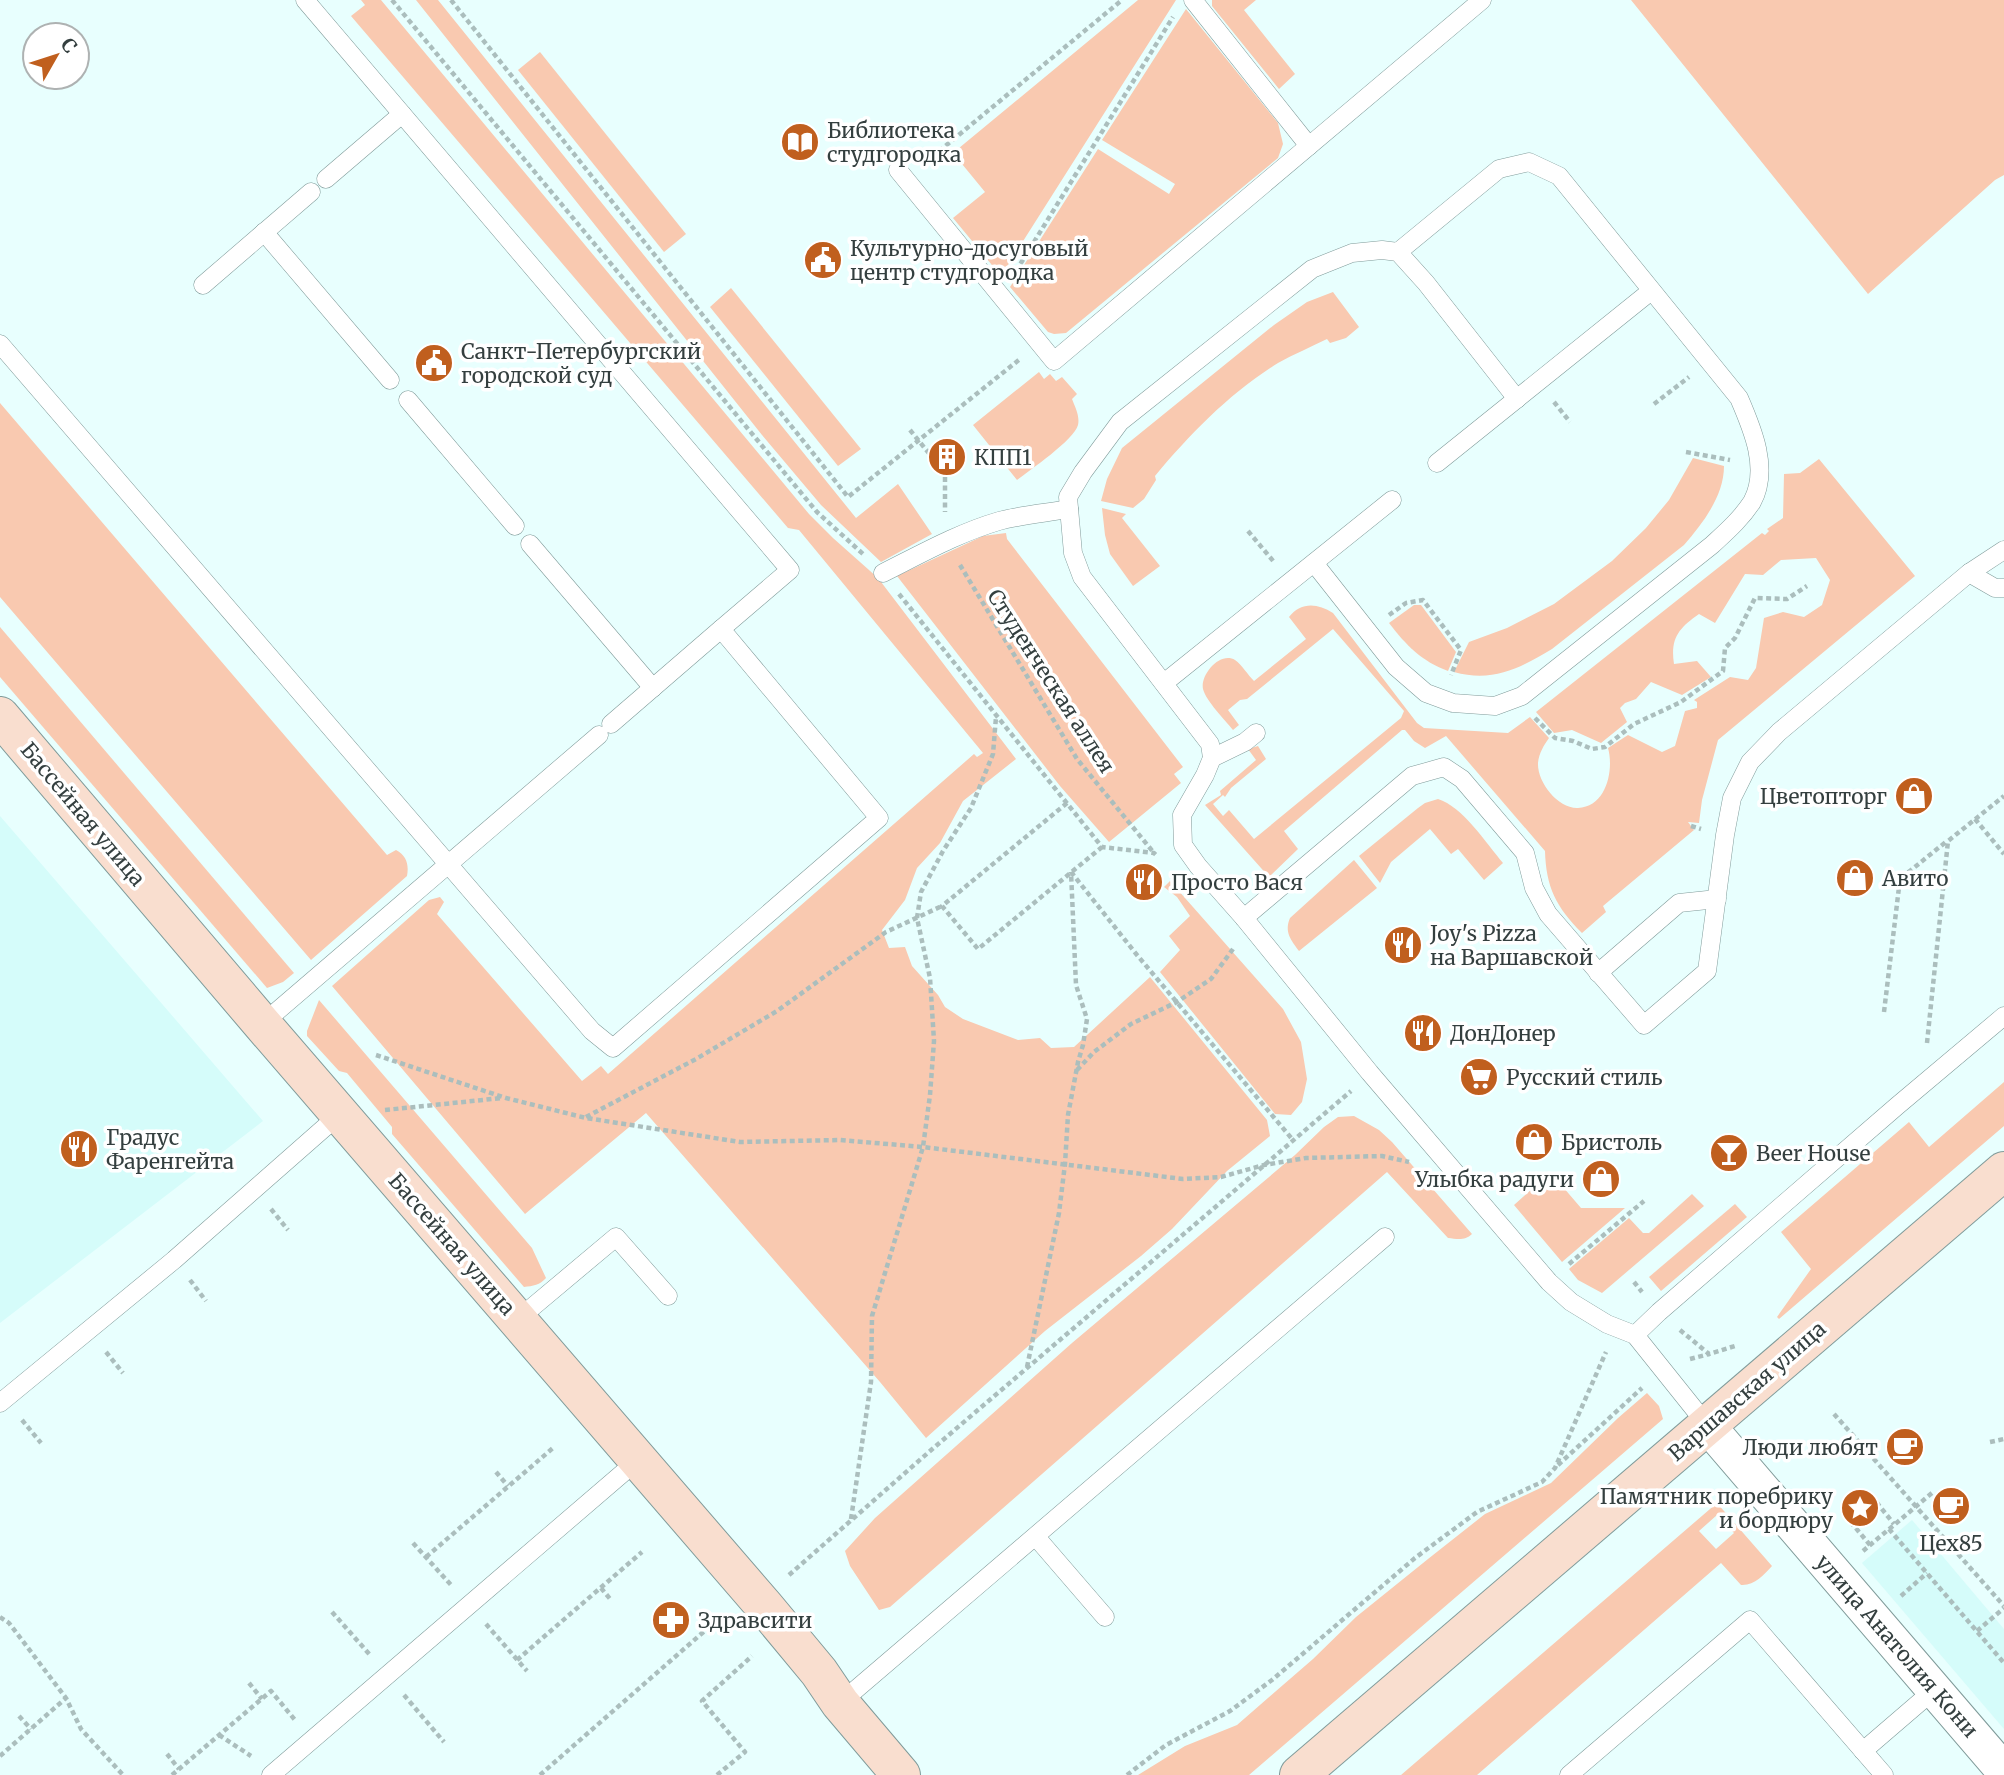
<svg xmlns="http://www.w3.org/2000/svg" width="2004" height="1775" viewBox="0 0 2004 1775" font-family="Merriweather,serif">
<style>
.built{fill:#d5fcfa}
.green{fill:#f9c9b0;fill-rule:evenodd}
.lines{fill:none;stroke-linecap:round;stroke-linejoin:round}
.lane-casing{stroke:#809b9a;stroke-width:19}
.street-casing{stroke:#809b9a;stroke-width:37}
.secondary-casing{stroke:#809b9a;stroke-width:40}
.path{stroke:#abbebd;stroke-width:4.5;stroke-dasharray:5 3.5;stroke-linecap:butt}
.lane{stroke:#fff;stroke-width:18}
.street{stroke:#fff;stroke-width:35}
.secondary{stroke:#f9decf;stroke-width:38}
.labels{text-anchor:middle;dominant-baseline:central;stroke-width:7;stroke-linejoin:round;paint-order:stroke}
.poi-label{font-size:21px;fill:#343f3f;stroke:#fff;text-anchor:start}
.street-label{font-size:21px;fill:#343f3f;stroke:#fff}
</style>
<rect width="100%" height="100%" fill="#e8fffe"/>
<g class="built">
<path d="M0 816 263 1121 0 1323Z"/>
<path d="M1912 1520 2004 1629V1729L1862 1563Z"/>
</g>
<g class="green">
<path d="M361 0H381L809 514 833 538 878 578 1016 759 963 801 940 843 917 868 905 900 882 930 889 948 905 947 912 966 938 995 945 1007 963 1019 1018 1040 1040 1038 1051 1048 1074 1047 1150 977 1267 1120 1270 1136 1227 1171 1172 1229 1141 1256 1045 1331 926 1438 880 1382 646 1113 525 1214 332 986 429 900 440 897 444 902 437 914 582 1081 601 1066 608 1074 974 754 977 757 983 753 799 530 788 528 351 16 365 5Z"/>
<path d="M416 0H438L856 518 898 484 932 534 881 562 821 505 762 435Z"/>
<path d="M1138 0H1176L1001 276 953 218 985 192 953 153Z"/>
<path d="M1212 0H1256L1244 10 1295 74 1279 89 1212 6Z"/>
<path d="M1631 0H2004V175L1995 180 1868 294Z"/>
<path d="M1186 9 1278 123 1283 144 1278 158 1066 333 1054 334 1048 332 1010 287 1098 149 1169 194 1175 184 1102 140Z"/>
<path d="M540 52 686 234 664 252 518 70Z"/>
<path d="M731 288 861 449 838 466 710 307Z"/>
<path d="M1333 292 1359 327 1346 338 1330 343 1327 339C1311 347 1294 354 1278 363 1230 393 1191 433 1155 476L1156 480 1144 499 1133 508 1101 501 1107 479 1122 448 1274 325 1307 302Z"/>
<path d="M1039 372 1044 379 1050 374 1056 381 1062 377 1077 394 1072 399C1075 407 1080 416 1078 425 1074 440 1030 470 1017 480L973 425Z"/>
<path d="M0 403 387 855 396 850C407 856 409 865 407 876L311 960 0 597Z"/>
<path d="M1693 458 1724 466C1724 496 1703 523 1684 545L1552 649C1520 668 1493 683 1454 672L1469 642 1507 628 1554 604 1612 561 1646 528 1669 500Z"/>
<path d="M1819 459 1915 576 1718 740 1702 800 1699 823 1688 822 1694 830 1603 906 1606 912 1582 933C1556 907 1546 887 1545 851L1446 736 1425 748 1414 741 1405 730H1402L1284 831 1298 849 1269 877 1205 805 1221 795 1220 791 1256 760 1248 749 1258 746 1266 759 1231 788 1225 797 1223 795 1213 804 1223 816 1229 810 1254 839 1401 718 1404 711 1333 629 1247 699 1240 700 1228 710 1239 725 1233 730C1225 720 1206 701 1203 689 1200 675 1220 651 1235 660 1242 665 1248 675 1254 681L1306 639 1289 617C1301 602 1317 603 1333 613L1417 723 1424 728 1508 733 1530 717 1549 738C1544 745 1539 753 1538 763 1537 782 1558 809 1578 808 1607 807 1614 769 1608 748L1628 735 1662 752 1675 746 1685 711 1697 708V702L1694 700 1730 677 1748 680 1756 668 1764 618 1783 612 1804 617 1822 605 1830 580 1816 558 1781 560 1763 575 1745 574 1715 623 1699 614C1679 628 1670 638 1674 664L1697 661 1711 677 1682 695 1651 682 1636 699 1625 703 1620 708 1627 722 1601 743 1572 730 1554 733 1536 712 1762 533 1765 535 1769 531 1767 529 1783 518 1784 474 1800 473Z"/>
<path d="M1102 508 1126 514 1122 518 1160 566 1133 586 1110 554 1105 535Z"/>
<path d="M1006 533 1007 539 1183 767 1174 774 1181 783 1109 842 1060 786 897 576 983 536Z"/>
<path d="M1414 605H1421L1456 652 1448 671C1421 661 1406 645 1389 623Z"/>
<path d="M0 627 294 973 283 982 267 988 0 677Z"/>
<path d="M1438 799C1462 806 1487 844 1503 863L1484 880 1458 849 1451 854 1430 829 1391 862 1380 883 1359 856 1418 808 1425 803Z"/>
<path d="M1354 860 1377 888 1299 951C1291 940 1284 932 1290 918Z"/>
<path d="M1170 881 1283 1009 1301 1042 1307 1079 1302 1102 1291 1115 1275 1114 1160 972 1180 950 1169 936 1190 916 1177 897 1164 887Z"/>
<path d="M319 1000 532 1248 546 1278C540 1285 533 1286 524 1287L392 1134V1127L347 1073 339 1071 307 1036V1031Z"/>
<path d="M2004 1082V1126L1779 1319 1777 1317 1811 1269 1781 1232 1909 1122 1929 1147Z"/>
<path d="M1354 1116 1379 1130 1392 1142 1472 1234C1465 1241 1457 1239 1448 1238L1387 1172 890 1607 879 1610 850 1566 845 1551 875 1518 1072 1343 1295 1155 1324 1127 1338 1117Z"/>
<path d="M1541 1181 1563 1187 1581 1208H1625L1562 1262 1514 1205Z"/>
<path d="M1692 1194 1704 1206 1602 1293 1578 1280 1569 1269 1629 1218 1643 1233H1649Z"/>
<path d="M1735 1204 1747 1217 1661 1291 1649 1277Z"/>
<path d="M1647 1393 1659 1406 1663 1419 1249 1775H1138L1185 1746 1237 1725 1313 1659 1356 1617 1428 1559 1485 1514 1551 1483 1618 1418Z"/>
<path d="M1717 1503 1772 1566C1764 1575 1754 1586 1741 1585L1721 1563 1477 1775H1401ZM1717 1515 1734 1533 1716 1549 1699 1531Z"/>
</g>
<g class="lines">
<defs>
<g id="lane">
<path d="M1193 0 1309 146"/>
<path d="M898 170 1054 361 1482 0"/>
<path d="M326 179 402 114"/>
<path d="M264 232 390 380"/>
<path d="M203 285 311 192"/>
<path d="M0 344 592 1031 613 1048 879 818 721 629 790 570 305 0"/>
<path d="M1517 399 1426 283 1398 252 1382 250 1352 253 1312 269 1120 422 1083 472 1068 497 1073 553 1082 577 1210 744 1212 758 1205 775 1182 815 1183 845 1198 866 1244 918 1370 1073 1549 1282 1571 1302 1607 1324 1635 1335 1707 1425"/>
<path d="M408 400 515 526"/>
<path d="M1437 463 1651 291"/>
<path d="M530 544 653 688"/>
<path d="M1314 563 1396 667 1426 693 1453 703 1495 706 1522 696 1712 545C1726 532 1741 519 1752 502 1770 469 1752 428 1739 398L1559 176 1529 162 1499 169 1398 252"/>
<path d="M883 573C921 554 958 533 999 521 1021 515 1046 513 1069 509"/>
<path d="M1969 573 2004 550"/>
<path d="M1164 683 1392 500"/>
<path d="M611 724 721 629"/>
<path d="M1212 758 1245 742 1256 733"/>
<path d="M1244 918 1412 776 1444 767 1462 779 1525 853 1534 888 1548 914 1644 1025 1707 971 1725 835 1732 798 1750 762 1779 732 1969 573 1995 588H2004"/>
<path d="M1598 973 1679 903 1717 899"/>
<path d="M262 1024 599 735"/>
<path d="M517 1320 616 1237 668 1296"/>
<path d="M1635 1335 1659 1312 1897 1106 2004 1016"/>
<path d="M0 1403 174 1260 340 1114"/>
<path d="M1036 1537 1105 1617"/>
<path d="M840 1703 1385 1237"/>
<path d="M1863 1751 1934 1690"/>
<path d="M271 1775 638 1460"/>
<path d="M1569 1775 1750 1620 1884 1775"/>
</g>
<path id="street" d="M1707 1425 2004 1771"/>
<g id="secondary">
<path d="M0 716 262 1024 765 1607 819 1672 840 1703 901 1775"/>
<path d="M1299 1775 2004 1171"/>
</g>
</defs>
<use href="#lane" class="lane-casing"/>
<use href="#street" class="street-casing"/>
<use href="#secondary" class="secondary-casing"/>
<g class="path">
<path d="M392 0 817 512 863 554"/>
<path d="M451 0 848 497 1020 359"/>
<path d="M926 162 1122 0"/>
<path d="M1016 271 1173 17"/>
<path d="M1554 402 1570 422"/>
<path d="M1654 404 1689 377"/>
<path d="M910 430 945 473V512"/>
<path d="M1686 452 1730 460"/>
<path d="M1248 531 1274 562"/>
<path d="M960 565 1077 759 1154 853"/>
<path d="M899 594 1102 847 1154 853 1156 855"/>
<path d="M1389 615 1406 603 1423 600 1461 650 1451 675"/>
<path d="M1535 718 1555 738 1573 741 1592 749 1605 747 1634 724 1681 702 1723 671 1725 648 1735 638 1755 598 1787 599 1807 586"/>
<path d="M1067 803 942 906 978 949 1102 847"/>
<path d="M1975 819 2004 854"/>
<path d="M1691 826 1701 829"/>
<path d="M1071 872 1137 955 1293 1140"/>
<path d="M1884 1012 1900 879 1947 841"/>
<path d="M1927 1043 1948 841 2004 796"/>
<path d="M376 1055 506 1098 586 1118 740 1142 840 1140 923 1147 1183 1179 1221 1177 1264 1165 1306 1158 1382 1156 1409 1162"/>
<path d="M1077 1070 1094 1052 1131 1024 1177 1002 1211 979 1233 949"/>
<path d="M385 1110 502 1098"/>
<path d="M586 1117 696 1059 777 1011 886 932 942 906"/>
<path d="M271 1209 288 1230"/>
<path d="M1569 1264 1644 1201"/>
<path d="M190 1280 206 1301"/>
<path d="M1634 1282 1642 1292"/>
<path d="M1680 1330 1709 1354 1738 1345"/>
<path d="M106 1352 123 1373"/>
<path d="M1690 1359 1709 1354"/>
<path d="M1027 1367 1059 1213 1065 1164 1068 1115 1078 1062 1083 1045 1087 1019 1076 985 1071 872"/>
<path d="M1834 1414 2004 1606"/>
<path d="M22 1420 41 1443"/>
<path d="M1990 1442 2004 1439"/>
<path d="M1558 1465 1642 1388"/>
<path d="M496 1472 508 1486"/>
<path d="M851 1519 871 1382 872 1316 923 1147 930 1095 934 1041 930 978 917 918 921 892 943 851 971 808 993 754 996 717"/>
<path d="M1853 1524 1877 1504"/>
<path d="M1889 1529 2004 1663"/>
<path d="M413 1543 452 1586"/>
<path d="M1870 1545 1844 1514 1869 1493 1894 1524"/>
<path d="M1863 1551 1932 1493"/>
<path d="M426 1557 553 1448"/>
<path d="M789 1575 930 1451 1351 1091"/>
<path d="M601 1588 611 1600"/>
<path d="M1901 1596 1927 1573"/>
<path d="M332 1612 371 1656"/>
<path d="M0 1617 9 1623 66 1698 81 1729 123 1775"/>
<path d="M486 1624 527 1671"/>
<path d="M1977 1631 2004 1608"/>
<path d="M517 1660 642 1552"/>
<path d="M249 1683 262 1699"/>
<path d="M404 1695 444 1742"/>
<path d="M19 1716 31 1729"/>
<path d="M219 1735 251 1756"/>
<path d="M167 1754 179 1769"/>
<path d="M0 1756 66 1698"/>
<path d="M172 1775 271 1691 295 1720"/>
<path d="M540 1775 708 1628"/>
<path d="M717 1775 745 1752 702 1701 752 1656"/>
<path d="M1127 1775 1166 1745 1230 1711 1272 1680 1415 1558 1477 1512 1542 1482 1555 1468 1606 1352"/>
</g>
<use href="#lane" class="lane"/>
<use href="#street" class="street"/>
<use href="#secondary" class="secondary"/>
</g>
<defs>
<symbol id="library-disc" viewBox="-11 -11 22 22"><circle r="9.5" fill="#c05f1e" stroke="#fff"/><path d="M-6-4Q-3-5.5-.7-3.5V5Q-3 3-6 4ZM6-4Q3-5.5 .7-3.5V5Q3 3 6 4Z" fill="#fff"/></symbol>
<symbol id="civic-disc" viewBox="-11 -11 22 22"><circle r="9.5" fill="#c05f1e" stroke="#fff"/><path d="M-.6-6.5H3V-4.5H.6V-3L4-1V1h2V6H-6V1h2V-1L-.6-3ZM-1.2 2.5V6h2.4V2.5Z" fill="#fff"/></symbol>
<symbol id="building-disc" viewBox="-11 -11 22 22"><circle r="9.5" fill="#c05f1e" stroke="#fff"/><path d="M-4-6H4V6H1V3H-1V6H-4ZM-2.5-4.3h1.7v1.8h-1.7ZM.8-4.3h1.7v1.8H.8ZM-2.5-1h1.7V.8h-1.7ZM.8-1h1.7V.8H.8Z" fill="#fff"/></symbol>
<symbol id="shop-disc" viewBox="-11 -11 22 22"><circle r="9.5" fill="#c05f1e" stroke="#fff"/><path d="M-5-2.5h2.3a2.7 3.5 0 0 1 5.4 0H5L5.5 6h-11ZM-1.5-2.5h3a1.5 2.3 0 0 0-3 0Z" fill="#fff"/></symbol>
<symbol id="restaurant-disc" viewBox="-11 -11 22 22"><circle r="9.5" fill="#c05f1e" stroke="#fff"/><path d="M-5-6h1v4h1v-4h1v4h1v-4h1v5L-1.5 .5V6h-2V.5L-5-1ZM5-6V6H3V1.5H1.5Q1.5-4 5-6Z" fill="#fff"/></symbol>
<symbol id="supermarket-disc" viewBox="-11 -11 22 22"><circle r="9.5" fill="#c05f1e" stroke="#fff"/><path d="M-6-5.5h2.5l.6 2H6L4.5 2H-2.5L-4.4-4H-6ZM-1.5 3.2a1.3 1.3 0 1 0 .1 0ZM3 3.2a1.3 1.3 0 1 0 .1 0Z" fill="#fff"/></symbol>
<symbol id="bar-disc" viewBox="-11 -11 22 22"><circle r="9.5" fill="#c05f1e" stroke="#fff"/><path d="M-6-5H6L.8 .8V4.5H3.5V6h-7V4.5H-.8V.8Z" fill="#fff"/></symbol>
<symbol id="cafe-disc" viewBox="-11 -11 22 22"><circle r="9.5" fill="#c05f1e" stroke="#fff"/><path d="M-5.5-4.5H6V0H3Q3 3.5 0 3.5H-2.5Q-5.5 3.5-5.5 0ZM3-3.2v2h1.7v-2ZM-6 4.5H4V6H-6Z" fill="#fff"/></symbol>
<symbol id="sight-disc" viewBox="-11 -11 22 22"><circle r="9.5" fill="#c05f1e" stroke="#fff"/><path d="M0-6L1.8-2.2L6-1.7L2.9 1.2L3.7 5.4L0 3.3L-3.7 5.4L-2.9 1.2L-6-1.7L-1.8-2.2Z" fill="#fff"/></symbol>
<symbol id="pharmacy-disc" viewBox="-11 -11 22 22"><circle r="9.5" fill="#c05f1e" stroke="#fff"/><path d="M-2-6h4v4h4v4h-4v4h-4v-4h-4v-4h4Z" fill="#fff"/></symbol>
</defs>
<g fill-rule="evenodd">
<use href="#library-disc" x="778" y="120" width="44" height="44"/>
<use href="#civic-disc" x="801" y="238" width="44" height="44"/>
<use href="#civic-disc" x="412" y="341" width="44" height="44"/>
<use href="#building-disc" x="925" y="435" width="44" height="44"/>
<use href="#shop-disc" x="1892" y="774" width="44" height="44"/>
<use href="#shop-disc" x="1833" y="856" width="44" height="44"/>
<use href="#restaurant-disc" x="1122" y="860" width="44" height="44"/>
<use href="#restaurant-disc" x="1381" y="923" width="44" height="44"/>
<use href="#restaurant-disc" x="1401" y="1011" width="44" height="44"/>
<use href="#supermarket-disc" x="1457" y="1055" width="44" height="44"/>
<use href="#shop-disc" x="1512" y="1120" width="44" height="44"/>
<use href="#restaurant-disc" x="57" y="1127" width="44" height="44"/>
<use href="#bar-disc" x="1707" y="1131" width="44" height="44"/>
<use href="#shop-disc" x="1579" y="1157" width="44" height="44"/>
<use href="#cafe-disc" x="1883" y="1425" width="44" height="44"/>
<use href="#cafe-disc" x="1929" y="1484" width="44" height="44"/>
<use href="#sight-disc" x="1838" y="1486" width="44" height="44"/>
<use href="#pharmacy-disc" x="649" y="1598" width="44" height="44"/>
</g>
<g class="labels">
<g class="poi-label">
<text x="827" y="130">Библиотека<tspan x="827" dy="24">студгородка</tspan></text>
<text x="850" y="248">Культурно-досуговый<tspan x="850" dy="24">центр студгородка</tspan></text>
<text x="461" y="351">Санкт-Петербургский<tspan x="461" dy="24">городской суд</tspan></text>
<text x="974" y="457">КПП1</text>
<text x="1887" y="796" text-anchor="end">Цветопторг</text>
<text x="1882" y="878">Авито</text>
<text x="1171" y="882">Просто Вася</text>
<text x="1430" y="933">Joy's Pizza<tspan x="1430" dy="24">на Варшавской</tspan></text>
<text x="1450" y="1033">ДонДонер</text>
<text x="1506" y="1077">Русский стиль</text>
<text x="106" y="1137">Градус<tspan x="106" dy="24">Фаренгейта</tspan></text>
<text x="1561" y="1142">Бристоль</text>
<text x="1756" y="1153">Beer House</text>
<text x="1574" y="1179" text-anchor="end">Улыбка радуги</text>
<text x="1878" y="1447" text-anchor="end">Люди любят</text>
<text x="1833" y="1496" text-anchor="end">Памятник поребрику<tspan x="1833" dy="24">и бордюру</tspan></text>
<text x="1951" y="1543" text-anchor="middle">Цех85</text>
<text x="698" y="1620">Здравсити</text>
</g>
<g class="street-label">
<text transform="translate(1051 681) rotate(57)">Студенческая аллея</text>
<text transform="translate(83 814) rotate(50)">Бассейная улица</text>
<text transform="translate(452 1244) rotate(49)">Бассейная улица</text>
<text transform="translate(1747 1391) rotate(-41)">Варшавская улица</text>
<text transform="translate(1897 1646) rotate(49)">улица Анатолия Кони</text>
</g>
</g>
<g transform="translate(56 56) rotate(51)"><circle r="33" fill="#ffffff" stroke="#aeb2b2" stroke-width="2"/>
<path d="M0-5L12 26L0 18L-12 26Z" fill="#c05f1e"/>
<text y="-10" font-size="19" font-weight="bold" text-anchor="middle" fill="#343f3f">С</text>
</g>
</svg>
